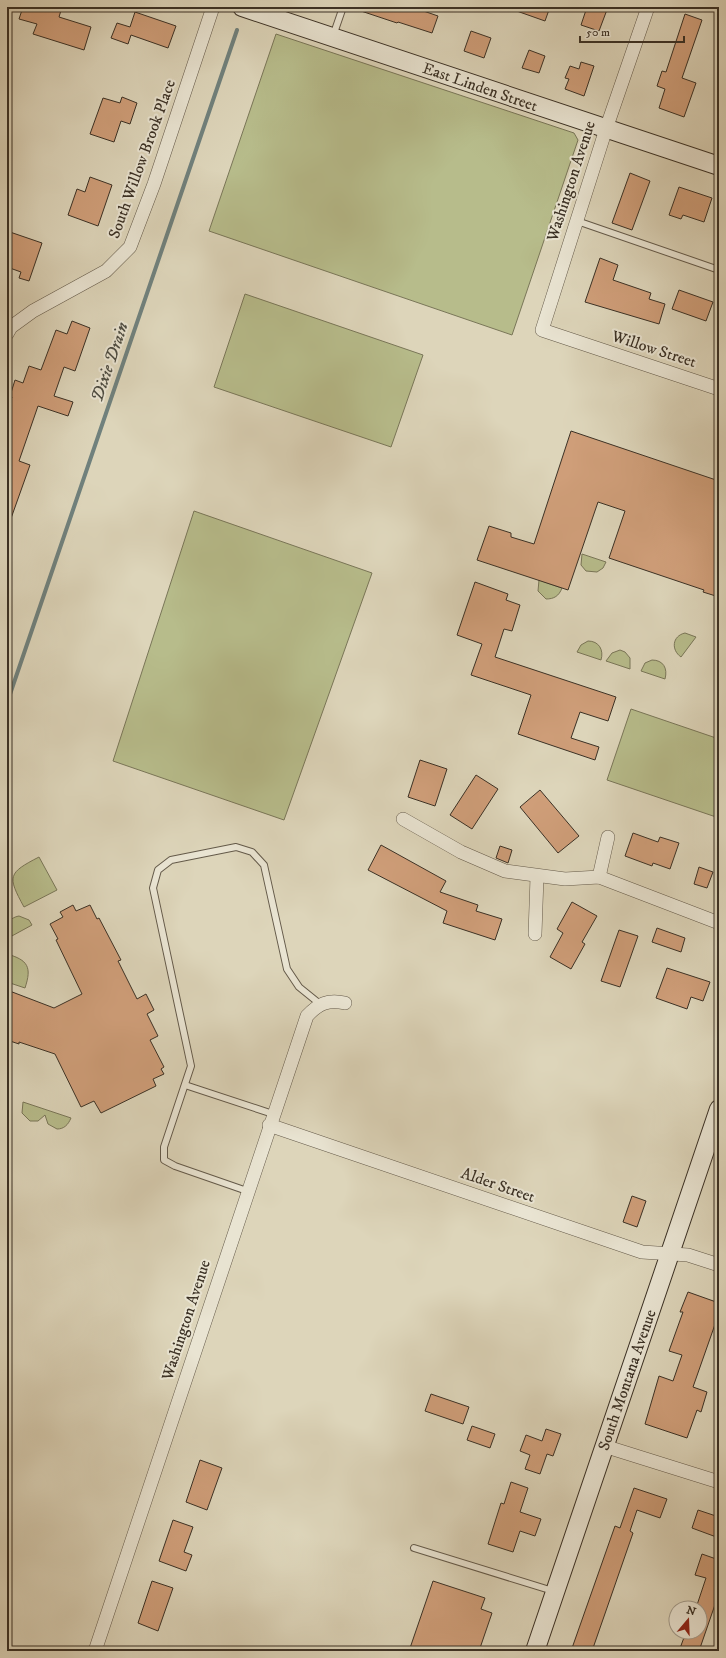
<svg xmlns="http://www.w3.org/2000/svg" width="726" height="1658" viewBox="0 0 726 1658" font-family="'IM FELL DW Pica',serif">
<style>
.green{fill:#b7bc8b;stroke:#797658}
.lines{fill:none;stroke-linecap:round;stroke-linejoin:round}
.stream{stroke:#70817d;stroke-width:4}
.building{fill:#cf9e79;stroke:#3b3125}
.lane-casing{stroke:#645a4a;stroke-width:8}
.street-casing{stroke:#645a4a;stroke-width:14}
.secondary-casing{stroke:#3b3125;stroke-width:20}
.lane{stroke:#e9e4d2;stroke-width:6}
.street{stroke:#e9e4d2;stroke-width:13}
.secondary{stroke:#e9e4d2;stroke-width:18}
.labels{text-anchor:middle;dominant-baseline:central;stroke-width:4;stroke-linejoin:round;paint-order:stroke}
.street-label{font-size:16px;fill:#3b3125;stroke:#e9e4d2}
.water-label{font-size:17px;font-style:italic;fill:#4d4c42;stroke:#e9e4d2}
</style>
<rect width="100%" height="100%" fill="#ddd5ba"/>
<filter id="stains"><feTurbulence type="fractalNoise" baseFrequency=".005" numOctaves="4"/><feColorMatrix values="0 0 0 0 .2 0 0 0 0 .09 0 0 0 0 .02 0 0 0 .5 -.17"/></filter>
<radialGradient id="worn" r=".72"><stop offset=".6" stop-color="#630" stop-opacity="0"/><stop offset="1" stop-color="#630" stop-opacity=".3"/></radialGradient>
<g class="green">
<path d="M276 34 574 133 578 140 512 335 209 231Z"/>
<path d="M245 294 423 355 391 447 214 387Z"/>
<path d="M194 511 372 573 284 820 113 761Z"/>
<path d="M582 554 606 562 603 568 597 572 586 571 581 565Z"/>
<path d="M539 580 562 588C559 596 554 599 546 599L538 591Z"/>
<path d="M685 633 696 637 681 657C671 650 672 636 685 633Z"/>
<path d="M588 641C599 641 604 650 601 660L577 652 581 645Z"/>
<path d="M620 650 625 652 630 658V669L606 661 612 653Z"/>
<path d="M652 660C663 660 668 668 665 679L641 671 645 663Z"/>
<path d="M631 709 719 739V818L607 780Z"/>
<path d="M39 857 57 890 24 907C7 876 8 873 39 857Z"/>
<path d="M19 916 29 920 32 925 10 937C4 927 8 918 19 916Z"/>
<path d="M7 954C28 960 32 967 25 988L7 982Z"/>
<path d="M23 1102 71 1118C68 1125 64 1129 57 1129L48 1124 45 1115 38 1121H30L22 1113Z"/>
</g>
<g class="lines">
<path class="stream" d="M7 703 237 30"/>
</g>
<g class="building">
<path d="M23 7H62L59 17 91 27 84 50 33 34 37 24 19 19Z"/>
<path d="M355 7H412L438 16 432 33 398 22 397 23 355 9Z"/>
<path d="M511 7H550L545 21 511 9Z"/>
<path d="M587 7H608L599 31 581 25Z"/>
<path d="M135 12 176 26 168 48 131 35 128 44 111 38 117 23 130 27Z"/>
<path d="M685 14 702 20 682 78 696 83 684 117 659 108 665 89 657 86 662 71 666 72Z"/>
<path d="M471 31 491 38 484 58 464 51Z"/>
<path d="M529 50 545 56 539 73 522 68Z"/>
<path d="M581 62 594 66 584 96 565 89 569 79 565 78 570 66 579 69Z"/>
<path d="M122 97 137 103 130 124 121 121 114 142 90 134 103 98 120 103Z"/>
<path d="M630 173 650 181 632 230 612 223Z"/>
<path d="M90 177 112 185 98 226 68 215 77 189 85 192Z"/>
<path d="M679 187 712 198 704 222 683 215 681 219 669 215Z"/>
<path d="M7 231 42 243 29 281 19 278 21 272 7 267Z"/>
<path d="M600 258 618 265 613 280 651 293 649 299 665 304 659 324 585 302Z"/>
<path d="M679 290 713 302 706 321 672 309Z"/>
<path d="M72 321 90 328 75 371 64 367 54 396 73 402 68 416 38 406 19 461 30 465 9 524H7V410L12 397 10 396 15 380 23 383 29 366 41 370 56 330 67 334Z"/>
<path d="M571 431 719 481V597L703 592 704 590 609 558 625 511 598 502 568 590 477 560 489 526 511 533V537L534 544Z"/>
<path d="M475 582 508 594 506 600 520 605 512 631 504 629 495 657 616 697 608 721 580 712 571 738 599 747 595 760 518 734 531 695 471 675 482 644 457 635Z"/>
<path d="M420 760 447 769 435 806 408 797Z"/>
<path d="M476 775 498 789 472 829 450 815Z"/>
<path d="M540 790 579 836 558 853 520 807Z"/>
<path d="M633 833 658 842 660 837 679 843 670 869 653 863 652 866 625 856Z"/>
<path d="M381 845 446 881 440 892 478 905 476 911 502 919 495 940 443 923 447 911 368 870Z"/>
<path d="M500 846 512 850 508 863 496 858Z"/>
<path d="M699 867 713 872 707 888 694 884Z"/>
<path d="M572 902 597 916 582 942 585 944 571 969 550 957 563 933 557 929Z"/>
<path d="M73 905 76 911 90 905 97 919 99 918 121 960 118 961 137 999 146 994 154 1010 147 1014 158 1036 150 1040 164 1067 161 1069 164 1074 153 1079 156 1086 101 1113 94 1101 81 1107 55 1054 19 1042V1044L7 1040V990L54 1008 82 994 56 940 58 939 50 924 63 917 60 912Z"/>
<path d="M657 928 685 938 681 952 652 942Z"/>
<path d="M619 930 638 936 620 987 601 981Z"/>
<path d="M667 968 710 982 703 1001 691 997 687 1009 656 998Z"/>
<path d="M632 1196 646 1201 637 1227 623 1222Z"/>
<path d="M688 1292 719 1303V1313L693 1387 707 1392 701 1412 697 1410 687 1438 645 1424 659 1376 673 1381 682 1355 669 1351 683 1312H680Z"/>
<path d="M431 1394 469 1407 463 1424 425 1411Z"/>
<path d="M472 1426 495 1434 490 1448 467 1440Z"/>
<path d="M546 1429 561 1434 553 1456 547 1454 540 1474 525 1469 530 1455 520 1451 526 1435 542 1441Z"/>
<path d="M200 1460 222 1468 207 1510 186 1502Z"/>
<path d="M511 1482 528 1488 520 1512 541 1519 535 1536 520 1531 513 1552 488 1544 501 1503 504 1504Z"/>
<path d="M634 1488 667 1499 660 1518 637 1510 630 1531 633 1533 592 1651H571L615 1526 620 1528Z"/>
<path d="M698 1510 719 1517V1538L692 1528Z"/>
<path d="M173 1520 193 1527 184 1552 192 1555 186 1571 159 1561Z"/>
<path d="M702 1554 719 1560V1593L699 1651H679L686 1632H700V1608H696L706 1578 695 1575Z"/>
<path d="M152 1581 173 1588 158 1631 138 1623Z"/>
<path d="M433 1581 485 1598 481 1609 492 1613 479 1651H409Z"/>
</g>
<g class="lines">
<defs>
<g id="lane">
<path d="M333 36 343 7"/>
<path d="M577 221 719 270"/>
<path d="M185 1085 273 1114"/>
<path d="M247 1191 175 1166 164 1160V1147L191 1066 153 888 158 870 171 860 236 847 252 852 264 865 287 969 299 987 320 1004"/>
<path d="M414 1548 553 1591"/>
</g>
<g id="street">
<path d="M648 7 606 129 542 330 719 389"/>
<path d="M7 334 11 327 33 311 106 271 130 247 154 184 213 7"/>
<path d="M403 819 461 852 505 871 565 879 599 877 719 923"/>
<path d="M599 877 608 837"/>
<path d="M535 934 537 877"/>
<path d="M269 1125 642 1252 688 1255 719 1265"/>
<path d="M604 1446 719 1482"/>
<path d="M95 1651 307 1016C318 1004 328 999 345 1003"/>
</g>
<g id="secondary">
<path d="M242 7 719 166"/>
<path d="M535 1651 719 1109"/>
</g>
</defs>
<use href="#lane" class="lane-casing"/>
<use href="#street" class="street-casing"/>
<use href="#secondary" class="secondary-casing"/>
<use href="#lane" class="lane"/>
<use href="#street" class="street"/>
<use href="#secondary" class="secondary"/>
</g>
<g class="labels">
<g class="street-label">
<text transform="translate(480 87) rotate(19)">East Linden Street</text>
<text transform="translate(142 159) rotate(-70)">South Willow Brook Place</text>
<text transform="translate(571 181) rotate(-72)">Washington Avenue</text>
<text transform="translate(654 349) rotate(18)">Willow Street</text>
<text transform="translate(498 1185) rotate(19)">Alder Street</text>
<text transform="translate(186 1320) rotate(-72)">Washington Avenue</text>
<text transform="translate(627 1380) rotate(-71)">South Montana Avenue</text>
</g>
<g class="water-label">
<text transform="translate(110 362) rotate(-71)">Dixie Drain</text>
</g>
</g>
<rect width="726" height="1658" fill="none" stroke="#ddd5ba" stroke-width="24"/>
<rect x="8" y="8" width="710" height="1642" fill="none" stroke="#3b3125" stroke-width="2"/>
<rect x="12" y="12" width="702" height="1634" fill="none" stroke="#3b3125"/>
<g transform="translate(688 1620) rotate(19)"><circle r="19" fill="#e9e4d2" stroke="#a39c8d"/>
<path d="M0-3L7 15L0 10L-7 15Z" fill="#8f2418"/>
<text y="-6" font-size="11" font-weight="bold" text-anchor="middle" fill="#3b3125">N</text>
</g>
<path d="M580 36v6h104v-6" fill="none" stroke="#3b3125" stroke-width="2"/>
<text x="586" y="36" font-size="12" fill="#3b3125" stroke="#e9e4d2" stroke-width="3" paint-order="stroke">50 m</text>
<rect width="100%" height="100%" filter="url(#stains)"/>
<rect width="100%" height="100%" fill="url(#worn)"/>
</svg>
